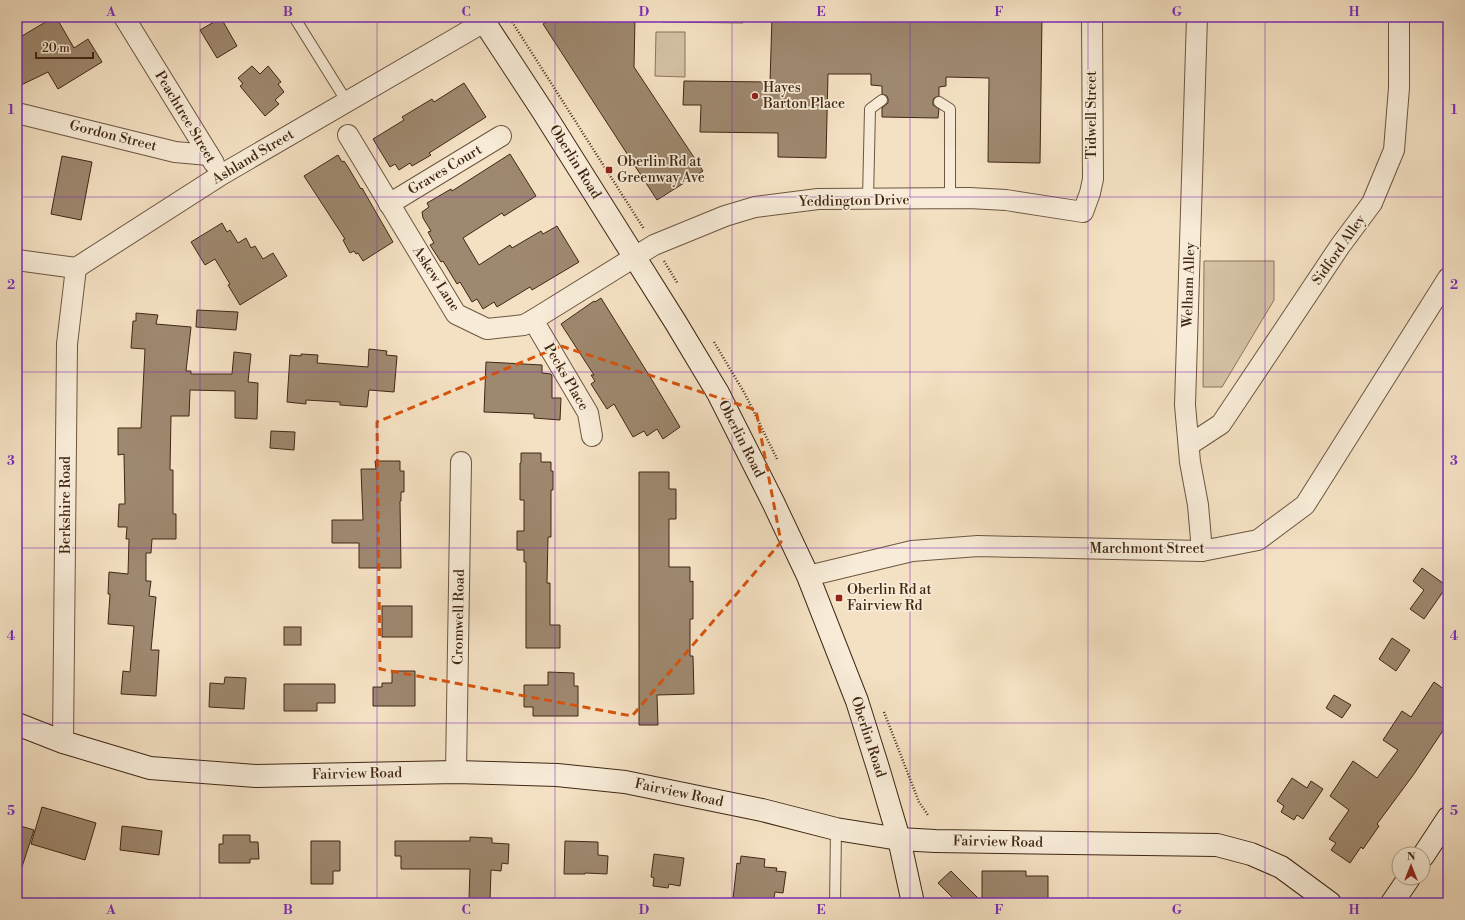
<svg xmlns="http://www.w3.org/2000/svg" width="1465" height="920" viewBox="0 0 1465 920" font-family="'Libre Bodoni',serif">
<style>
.green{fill:#d5c1a5;stroke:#8a745c}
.building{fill:#9e886f;stroke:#402714}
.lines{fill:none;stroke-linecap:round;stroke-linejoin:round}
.lane-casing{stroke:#6d5640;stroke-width:12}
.street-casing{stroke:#6d5640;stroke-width:22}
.secondary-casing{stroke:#402714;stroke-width:24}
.path{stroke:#402714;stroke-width:2.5;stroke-dasharray:1 2;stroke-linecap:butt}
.lane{stroke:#f8ecd8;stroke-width:10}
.street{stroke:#f8ecd8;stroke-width:20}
.secondary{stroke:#f8ecd8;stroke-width:22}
.marked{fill:none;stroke:#d7540d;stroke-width:3;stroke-dasharray:8 5;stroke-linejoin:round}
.grid{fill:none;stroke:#7b2cbf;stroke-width:1;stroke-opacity:0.55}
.poi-dot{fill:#8f2418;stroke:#f8ecd8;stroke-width:1.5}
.labels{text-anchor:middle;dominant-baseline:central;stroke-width:3.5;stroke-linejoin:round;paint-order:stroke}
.poi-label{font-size:14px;fill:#402714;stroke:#f8ecd8;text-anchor:start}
.street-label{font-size:14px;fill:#402714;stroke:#f8ecd8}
.neatline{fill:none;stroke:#7b2cbf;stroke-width:1.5}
.grid-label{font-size:13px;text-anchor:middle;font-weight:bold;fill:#7b2cbf}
</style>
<rect width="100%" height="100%" fill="#f4e1c3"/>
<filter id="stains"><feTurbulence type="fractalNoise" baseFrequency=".005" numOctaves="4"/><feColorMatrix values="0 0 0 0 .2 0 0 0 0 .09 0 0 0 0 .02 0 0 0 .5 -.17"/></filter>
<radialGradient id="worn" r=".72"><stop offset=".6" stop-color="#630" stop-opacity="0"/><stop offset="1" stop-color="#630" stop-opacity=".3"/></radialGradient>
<g class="green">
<path d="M662 17H743V23L662 22Z"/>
<path d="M656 32H685V77L655 76Z"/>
<path d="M1204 261H1274V300L1222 387H1203Z"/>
</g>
<g class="building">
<path d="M54 17H56L74 48 88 39 102 62 58 89 48 72 17 87V39Z"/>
<path d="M554 17H635L634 67 703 171 657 200 543 24Z"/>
<path d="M772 17 987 18V17H1042L1040 163 988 162 989 78 946 77V86L939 87V96L934 98 933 101V105L939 109 938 118 882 117V108L888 103V99L887 96 882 94V86L871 85V74H828L826 158 778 157V133L700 132 701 105H683L684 81 770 82Z"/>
<path d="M221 18 237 46 217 58 200 30Z"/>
<path d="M252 66 260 74 268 66 281 82 278 84 284 92 275 100 279 104 265 116 240 86 243 84 238 78Z"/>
<path d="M464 83 486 117 429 153 431 155 412 166 410 163 399 170 395 164 390 167 373 139 404 120 402 117 432 99 434 102Z"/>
<path d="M510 154 536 196 504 216 502 213 463 238 479 265 510 245 512 248 541 231 543 234 557 226 579 262 532 290 530 287 497 307 494 302 483 309 477 299 472 302 460 282 457 284 443 261 441 262 430 245 434 243 428 232 431 231 423 218 422 212 429 207 427 203 451 189 452 191Z"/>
<path d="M338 155 342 162 344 161 348 167 361 189 362 188 393 242 363 261 358 253 356 254 354 251 350 253 343 240 345 239 304 176Z"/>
<path d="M62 156 92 162 81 220 51 214Z"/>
<path d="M222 223 227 232 230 230 238 243 246 238 251 248 255 246 263 259 273 253 287 276 240 305 228 285 230 284 215 259 205 265 191 242Z"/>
<path d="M601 298 652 380 680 427 663 439 657 429 647 436 644 431 633 437 614 404 607 409 591 384 595 381 591 375H594L561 324 594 301 595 302Z"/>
<path d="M197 310 238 312 236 330 196 327Z"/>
<path d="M136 313 158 315 156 324 191 327 186 371H191V374H232L234 352 251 354 248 382 258 383 257 419 235 418V391L190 390 189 416H171L170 470H173V514H176V539H152L151 553H146V581H151L149 596 156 597 151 650H159L156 696 121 694 123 671 130 672 134 626 108 624 110 594H108L109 572 128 574 129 539H126L127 527H118L119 504H125L124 454 118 455V428H141L145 349 131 348 133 321H136Z"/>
<path d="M369 349 387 351 386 355 397 356 394 392 369 390 367 407 340 405V402L306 400V404L287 402 290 355 301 356V354L318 355 317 363 368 367Z"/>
<path d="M486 362 542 365V373L551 374 552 376V398H561L560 420 534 418V414L484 412Z"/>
<path d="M271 431 295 432 294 450 270 448Z"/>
<path d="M521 453H541V462H551V471H553V490H551V537H548L547 583H550V625H560V648H526V562H524V550H517V531H524V500H520V463H521Z"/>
<path d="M375 461H400V471H404V492H401V501H400L401 568H359V543H332V520H363L361 469H376Z"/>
<path d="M639 472H669V489H676V519H669V567H690V582L693 581V619H690V656H693L694 694 657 695 658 725H639Z"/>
<path d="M1422 568 1447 586 1424 619 1410 609 1424 590 1413 581Z"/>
<rect x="382" y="606" width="30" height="31"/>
<rect x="284" y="627" width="17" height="18"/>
<path d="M1392 638 1410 650 1396 671 1379 659Z"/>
<path d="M392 671H415V706H373V687H382V683H392Z"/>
<path d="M548 672 574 673V686H578V716H533V707H524V685H548Z"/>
<path d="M225 677 246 678 244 709 209 707 210 683 224 684Z"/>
<path d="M1434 682 1448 692V723L1414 774 1377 824 1379 826 1363 849 1361 847 1350 863 1331 850 1336 843 1329 839 1349 810 1330 796 1353 761 1377 778 1398 750 1383 740 1402 711 1411 717Z"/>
<path d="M284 684H335V703H317V711H284Z"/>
<path d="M1334 695 1351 705 1342 718 1326 708Z"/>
<path d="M1292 778 1307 788 1311 781 1323 789 1303 819 1297 815 1294 820 1281 812 1284 806 1277 801Z"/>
<path d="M42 807 96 823 85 860 31 844Z"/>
<path d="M17 825 34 830 20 873H17Z"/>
<path d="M122 826 162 831 159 855 120 850Z"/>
<path d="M223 835H250V842H258L259 859H250V863H219V844H223Z"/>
<path d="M470 837 492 838V843L509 844 508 864 502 863 501 871 491 870 490 900 469 899 470 869H401V856H395V841H470Z"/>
<path d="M311 841H340V871H333V884H311Z"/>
<path d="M565 841 598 842V855L608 856 607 874 585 873V874H564Z"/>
<path d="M654 854 684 858 680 886 669 884 668 888 653 886 654 878 651 877Z"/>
<path d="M741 856 765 859 764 867 777 868 776 871 786 872 783 893 775 892 773 903H738L739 899H733L737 863 740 864Z"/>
<path d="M951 871 982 902V871H1026V876H1048V903H958L938 883Z"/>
</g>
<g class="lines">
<defs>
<g id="lane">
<path d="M294 17 347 102"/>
<path d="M939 102 950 109V199"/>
<path d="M868 199 870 109 882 100"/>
<path d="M835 903 836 829"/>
</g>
<g id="street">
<path d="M124 17 214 163"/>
<path d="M1197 17 1185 405 1190 462 1198 505 1202 551"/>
<path d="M17 113 175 152 209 155"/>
<path d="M348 135 456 314 487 329 524 325 533 320 654 245 725 216 755 207 818 199 969 198 1006 200 1083 212 1090 193 1093 179 1092 17"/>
<path d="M389 204 501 136"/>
<path d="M17 260 76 268 221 175 484 22"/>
<path d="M533 320 588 413 592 436"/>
<path d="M1189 445 1221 424 1340 246 1372 203 1394 150 1399 88V17"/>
<path d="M808 576 912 551 978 546 1202 551 1258 540 1305 505 1448 278"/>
<path d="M63 742 67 344 76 268"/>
<path d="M456 772 461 462"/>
</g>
<g id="secondary">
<path d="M481 17 542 110 676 323 718 393 773 502 808 576 857 701 879 771 899 839 913 903"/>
<path d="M17 724 63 742 150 768 256 776 456 772 557 775 625 782 762 810 836 829 899 839 935 841 1217 845 1251 854 1281 867 1330 903"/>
<path d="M1423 856 1448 818"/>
<path d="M1392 903 1409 878"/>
</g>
</defs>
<use href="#lane" class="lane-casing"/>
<use href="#street" class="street-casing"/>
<use href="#secondary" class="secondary-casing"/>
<g class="path">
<path d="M509 17 644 229"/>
<path d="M664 261 678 284"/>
<path d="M714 342 745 394 777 459"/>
<path d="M884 712 919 802 928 815"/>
</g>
<use href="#lane" class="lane"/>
<use href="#street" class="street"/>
<use href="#secondary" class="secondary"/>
</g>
<path class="marked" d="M561 346 756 410 781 542 632 716 380 669 377 422Z"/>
<path class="grid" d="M200 17V903M377 17V903M555 17V903M732 17V903M910 17V903M1088 17V903M1265 17V903M17 197H1448M17 372H1448M17 548H1448M17 723H1448"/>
<g class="poi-dot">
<circle cx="755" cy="96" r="4"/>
<rect x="605" y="166" width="8" height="8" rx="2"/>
<rect x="835" y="594" width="8" height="8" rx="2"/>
</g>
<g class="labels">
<g class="poi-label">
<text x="763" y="88">Hayes<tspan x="763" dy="16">Barton Place</tspan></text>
<text x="617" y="162">Oberlin Rd at<tspan x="617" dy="16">Greenway Ave</tspan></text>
<text x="847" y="590">Oberlin Rd at<tspan x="847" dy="16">Fairview Rd</tspan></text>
</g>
<g class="street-label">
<text transform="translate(1092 115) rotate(-90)">Tidwell Street</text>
<text transform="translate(185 117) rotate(59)">Peachtree Street</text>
<text transform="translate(113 136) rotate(14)">Gordon Street</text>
<text transform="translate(253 157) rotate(-31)">Ashland Street</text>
<text transform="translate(575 162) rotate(58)">Oberlin Road</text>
<text transform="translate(445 170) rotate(-31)">Graves Court</text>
<text transform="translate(854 201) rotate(-1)">Yeddington Drive</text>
<text transform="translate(1339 250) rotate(-55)">Sidford Alley</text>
<text transform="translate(436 279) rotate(57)">Askew Lane</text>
<text transform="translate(1189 285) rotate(-88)">Welham Alley</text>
<text transform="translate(566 377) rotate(60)">Pecks Place</text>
<text transform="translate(741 439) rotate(63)">Oberlin Road</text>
<text transform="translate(66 505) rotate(-90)">Berkshire Road</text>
<text x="1147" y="549">Marchmont Street</text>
<text transform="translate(459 617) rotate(-89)">Cromwell Road</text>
<text transform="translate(868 737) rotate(72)">Oberlin Road</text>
<text transform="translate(357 774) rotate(-1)">Fairview Road</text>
<text transform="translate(679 793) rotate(12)">Fairview Road</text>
<text transform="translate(998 842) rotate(1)">Fairview Road</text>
</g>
</g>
<rect width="1465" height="920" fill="none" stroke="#f4e1c3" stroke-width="44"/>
<g transform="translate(1411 866)"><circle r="19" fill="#f8ecd8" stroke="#ae9d8a"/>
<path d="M0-3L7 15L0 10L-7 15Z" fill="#8f2418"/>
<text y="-6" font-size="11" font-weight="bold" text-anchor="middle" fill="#402714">N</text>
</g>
<path d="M36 52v6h57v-6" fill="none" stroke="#402714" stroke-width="2"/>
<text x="42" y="52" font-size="12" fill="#402714" stroke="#f8ecd8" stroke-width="3" paint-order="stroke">20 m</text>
<rect x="22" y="22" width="1421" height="876" class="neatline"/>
<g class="grid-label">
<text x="111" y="16">A</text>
<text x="288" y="16">B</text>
<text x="466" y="16">C</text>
<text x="644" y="16">D</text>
<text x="821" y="16">E</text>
<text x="999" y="16">F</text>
<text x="1177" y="16">G</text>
<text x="1354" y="16">H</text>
<text x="11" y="114">1</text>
<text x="1454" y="114">1</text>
<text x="11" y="289">2</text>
<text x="1454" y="289">2</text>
<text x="11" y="465">3</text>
<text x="1454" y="465">3</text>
<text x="11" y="640">4</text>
<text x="1454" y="640">4</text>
<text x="11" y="815">5</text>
<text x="1454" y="815">5</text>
<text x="111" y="914">A</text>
<text x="288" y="914">B</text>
<text x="466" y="914">C</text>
<text x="644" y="914">D</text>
<text x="821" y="914">E</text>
<text x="999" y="914">F</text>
<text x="1177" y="914">G</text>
<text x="1354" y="914">H</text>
</g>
<rect width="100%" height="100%" filter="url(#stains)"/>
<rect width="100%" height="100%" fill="url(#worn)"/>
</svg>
